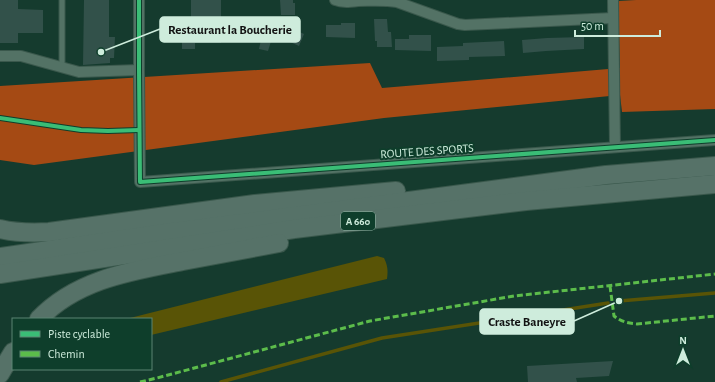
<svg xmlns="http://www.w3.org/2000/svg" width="715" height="382" viewBox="0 0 715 382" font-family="'Alegreya Sans',sans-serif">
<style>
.forest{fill:#a54a14}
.water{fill:#595406}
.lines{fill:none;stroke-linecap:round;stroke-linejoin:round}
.stream{stroke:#595406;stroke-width:3.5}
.building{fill:#32514a}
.lane-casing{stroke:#3a584c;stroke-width:7}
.street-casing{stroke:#3a584c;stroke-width:12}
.highway-casing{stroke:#3a584c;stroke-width:20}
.lane{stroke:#537265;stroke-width:5}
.street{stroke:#537265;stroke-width:10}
.highway{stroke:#567268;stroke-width:18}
.quiet{stroke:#5cbc4b;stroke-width:3;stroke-dasharray:6 3;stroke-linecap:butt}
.cycleway-casing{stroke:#0e3e2b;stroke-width:6}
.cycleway{stroke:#3abd76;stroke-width:4}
.labels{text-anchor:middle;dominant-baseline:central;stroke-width:4;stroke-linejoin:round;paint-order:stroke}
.shield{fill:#0e3e2b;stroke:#94b8a7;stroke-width:1}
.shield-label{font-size:11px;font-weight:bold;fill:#ceecdc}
.street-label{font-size:12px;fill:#ceecdc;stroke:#0e3e2b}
.leader{fill:none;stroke:#ceecdc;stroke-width:1.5}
.callout-dot{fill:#ceecdc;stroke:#0e3e2b;stroke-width:1.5}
.callout{fill:#ceecdc;stroke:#ceecdc;stroke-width:1.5}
.callout-label{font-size:13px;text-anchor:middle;font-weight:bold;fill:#111}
</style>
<rect width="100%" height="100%" fill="#153b2e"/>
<path class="forest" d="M636 0H715V109L622 112 620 95 384 118 34 165 0 160V86L370 63 382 88 620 68 618 1Z"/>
<path class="water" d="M377 256 384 258C388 266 388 271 387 279L151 335V319H126Z"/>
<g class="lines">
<g class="stream">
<path d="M619 301 715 293"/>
<path d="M221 382 382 338 608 303"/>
</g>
</g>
<g class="building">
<path d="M0 0H18V9L43 10V33H18V43H0Z"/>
<path d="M84 0H109V37H115L114 58H110V63L83 65Z"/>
<path d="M191 0H221V43H195V49H182V39H191Z"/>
<path d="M280 0H293V3H295V15H281Z"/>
<path d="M374 19H387L388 32H391L392 47H377V41H375Z"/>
<path d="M341 23H355V38L326 37V25H341Z"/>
<path d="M284 25 304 34 299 46 279 37Z"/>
<path d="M262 35 272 38 268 51 259 49Z"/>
<path d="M409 35H431V51L395 50V39H409Z"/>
<path d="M584 37V49L546 51 523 53 522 40 547 38Z"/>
<path d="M504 41 505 56 469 57V60L437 61V47L463 46V43Z"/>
<path d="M613 361 609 376 576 378 577 382H528L527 366Z"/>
</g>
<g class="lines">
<defs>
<path id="lane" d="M62 0V67"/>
<g id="street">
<path d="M139 0V70L140 182 715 140"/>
<path d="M335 0C342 3 350 2 358 1 371 1 384 0 397 2L458 24 465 25 613 18"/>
<path d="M613 0 615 147"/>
<path d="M0 56H21L79 72 139 70"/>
</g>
<g id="highway">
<path d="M0 229C17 233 31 233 49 232L255 204 396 191"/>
<path d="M0 257 165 233 606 175 715 166"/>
<path d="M0 274 294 229 526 201 715 184"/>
<path d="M39 319C77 279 132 271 183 261 215 255 247 249 279 243"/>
<path d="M0 374 13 352"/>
</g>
</defs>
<use href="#lane" class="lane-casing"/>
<use href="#street" class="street-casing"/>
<use href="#highway" class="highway-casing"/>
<use href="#lane" class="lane"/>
<use href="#street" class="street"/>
<use href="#highway" class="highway"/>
<g class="quiet">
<path d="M610 286 614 316C622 322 628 323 637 324L715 316"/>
<path d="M140 382 157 378 370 321 514 296 715 274"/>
</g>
<defs>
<g id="cycleway">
<path d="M139 0V70L140 182 715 140"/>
<path d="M0 118 81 130 108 131 139 130"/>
</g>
</defs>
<use href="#cycleway" class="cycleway-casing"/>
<use href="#cycleway" class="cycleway"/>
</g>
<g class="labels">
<rect class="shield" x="341" y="212" width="34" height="18" rx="3"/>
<g class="shield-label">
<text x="358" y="221">A 660</text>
</g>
<g class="street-label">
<text transform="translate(427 151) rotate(-4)">ROUTE DES SPORTS</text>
</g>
</g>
<path class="leader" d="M101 52L160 29M619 301L574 321"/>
<g class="callout-dot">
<circle cx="101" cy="52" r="4"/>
<circle cx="619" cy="301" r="4"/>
</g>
<g class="callout">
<rect x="160" y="17" width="140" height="25" rx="4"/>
<rect x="480" y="309" width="94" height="25" rx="4"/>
</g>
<g class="callout-label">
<text x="230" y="34">Restaurant la Boucherie</text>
<text x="527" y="326">Craste Baneyre</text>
</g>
<rect x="12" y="318" width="140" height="52" fill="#0e3e2b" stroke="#5b8472"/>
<rect x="20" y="331" width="20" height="6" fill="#3abd76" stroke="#5b8472"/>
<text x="48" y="338" font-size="12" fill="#ceecdc">Piste cyclable</text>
<rect x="20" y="351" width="20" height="6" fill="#5cbc4b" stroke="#5b8472"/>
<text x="48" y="358" font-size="12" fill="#ceecdc">Chemin</text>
<g transform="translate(683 350)" stroke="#0e3e2b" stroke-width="3" paint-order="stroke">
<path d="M0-3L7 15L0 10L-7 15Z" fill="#ceecdc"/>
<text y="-6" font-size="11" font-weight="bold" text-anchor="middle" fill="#ceecdc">N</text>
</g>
<path d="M575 30v6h85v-6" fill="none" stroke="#ceecdc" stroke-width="2"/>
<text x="581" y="30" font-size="12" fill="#ceecdc" stroke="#0e3e2b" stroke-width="3" paint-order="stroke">50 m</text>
</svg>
